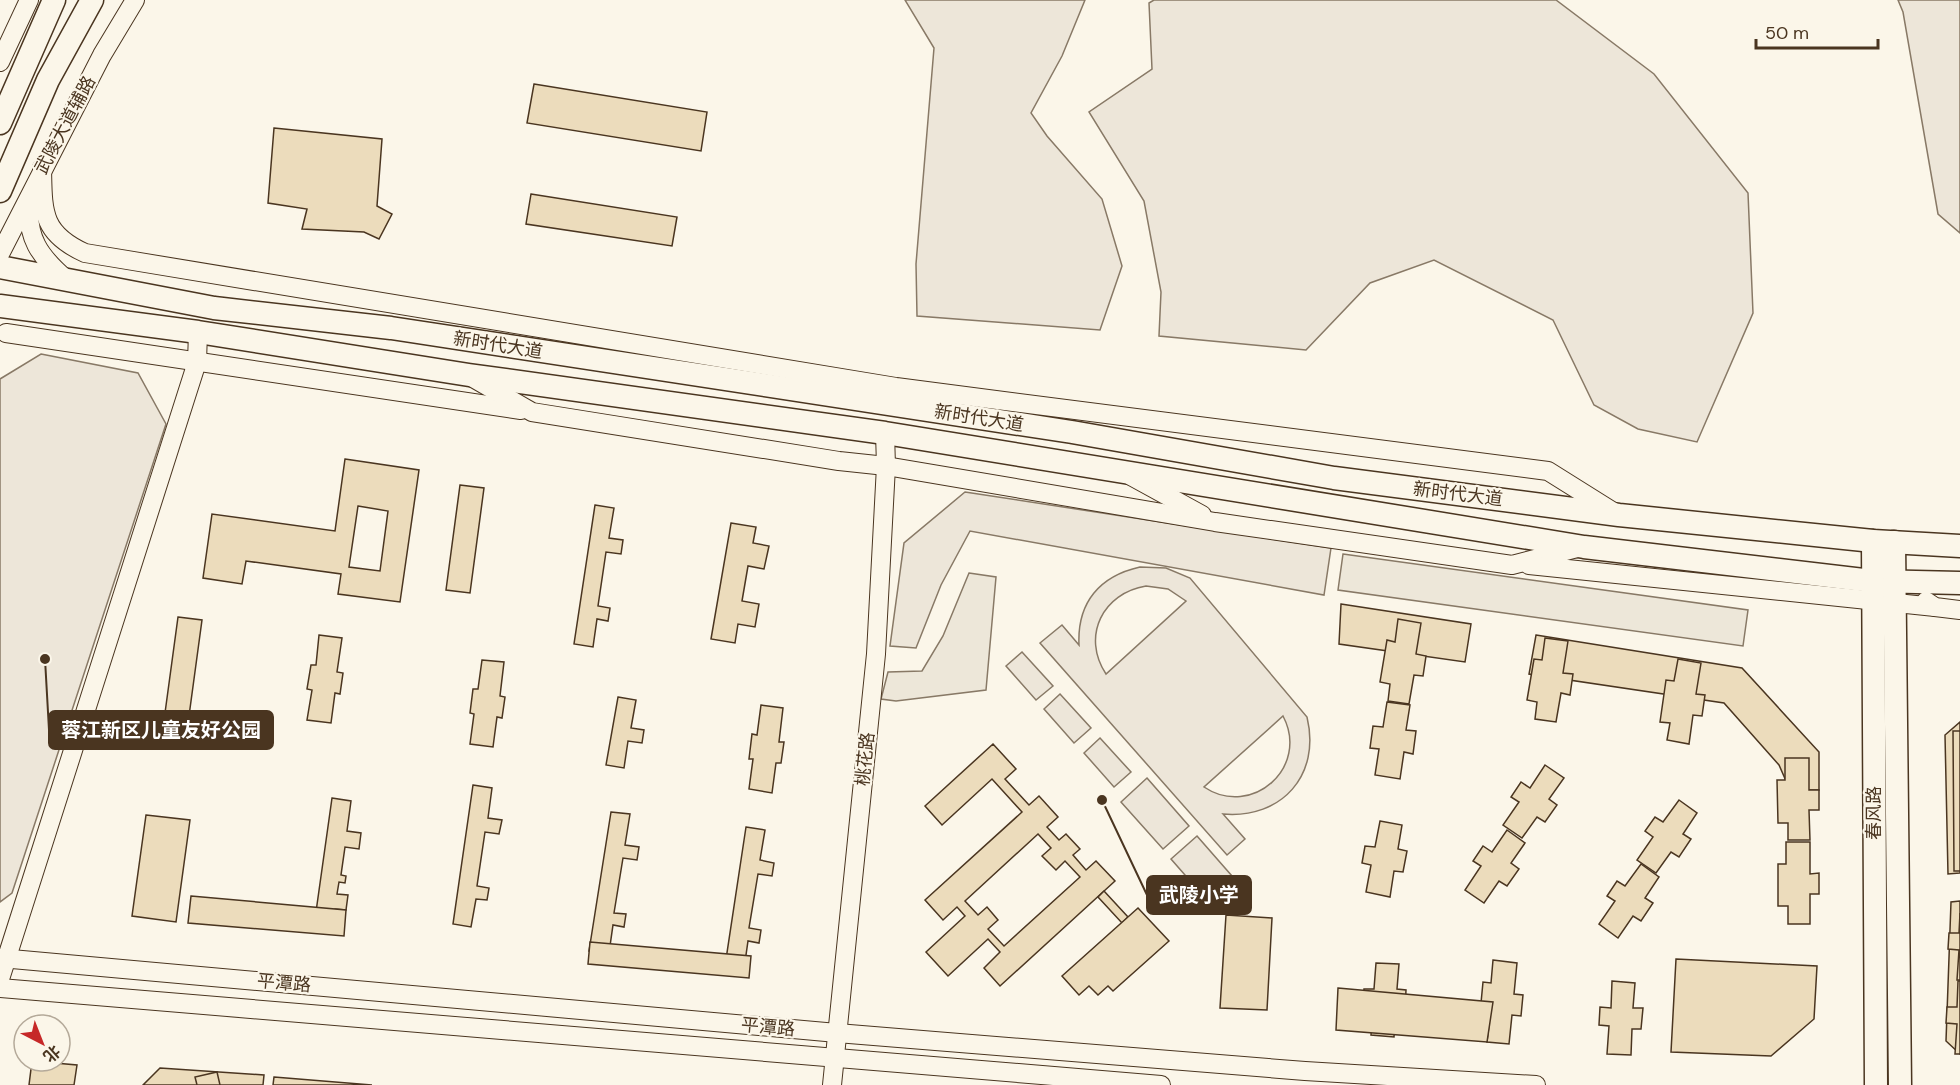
<svg xmlns="http://www.w3.org/2000/svg" width="1960" height="1085" viewBox="0 0 1960 1085" font-family="'DM Sans','Noto Sans SC',sans-serif">
<style>
.green{fill:#ede6d9;stroke:#887966;stroke-width:1.5;fill-rule:evenodd}
.parking{fill:#ede7d9;stroke:#887966;stroke-width:1.5}
.building{fill:#ecdcbc;stroke:#4a3520;stroke-width:1.5;fill-rule:evenodd}
.lines{fill:none;stroke-linecap:round;stroke-linejoin:round}
.minor-casing{stroke:#4a3520;stroke-width:20}
.major-casing{stroke:#4a3520;stroke-width:25}
.minor{stroke:#fbf6e9;stroke-width:18}
.major{stroke:#fbf6e9;stroke-width:22}
.labels{text-anchor:middle;dominant-baseline:central;stroke-width:4.5;stroke-linejoin:round;paint-order:stroke}
.street-label{font-size:18px;fill:#4a3520;stroke:#fbf6e9}
.leader{fill:none;stroke:#4a3520;stroke-width:2}
.callout-dot{fill:#4a3520;stroke:#fbf6e9;stroke-width:2}
.callout{fill:#4a3520;stroke:#4a3520;stroke-width:2}
.callout-label{font-size:20px;text-anchor:middle;font-weight:bold;fill:#fff}
</style>
<rect width="100%" height="100%" fill="#fbf6e9"/>
<g class="green">
<path d="M905 0H1085L1062 56 1031 113 1047 136 1102 199 1122 266 1100 330 917 316 916 264 934 48Z"/>
<path d="M1154 0H1556L1654 74 1748 193 1753 313 1697 442 1638 429 1594 405 1553 320 1434 260 1370 283 1306 350 1159 336 1161 292 1144 201 1089 112 1152 69 1149 3Z"/>
<path d="M1898 0H1960V233L1938 214 1903 12Z"/>
<path d="M41 354 138 373 166 424 12 893 0 902V379Z"/>
<path d="M965 492 1331 548 1324 595 970 531 941 585 916 648 890 646 904 543Z"/>
<path d="M1140 567 1166 568 1190 578 1307 717C1321 775 1282 819 1223 814L1245 839 1227 855 1040 643 1062 625 1079 645C1077 602 1100 576 1140 567ZM1146 586 1168 589 1186 601 1106 674C1081 636 1103 593 1146 586ZM1283 716C1310 767 1252 819 1204 787Z"/>
<path d="M1022 652 1053 686 1036 700 1006 666Z"/>
<path d="M1060 694 1091 728 1074 743 1044 709Z"/>
<path d="M1100 738 1131 772 1114 787 1084 753Z"/>
<path d="M1147 778 1189 826 1163 849 1121 802Z"/>
<path d="M1197 836 1239 884 1213 907 1171 859Z"/>
</g>
<g class="parking">
<path d="M1343 554 1748 610 1743 646 1338 590Z"/>
<path d="M969 573 996 577 986 690 896 701 881 699 888 672 922 671 943 636Z"/>
</g>
<g class="building">
<path d="M534 84 707 112 701 151 527 123Z"/>
<path d="M274 128 382 139 377 206 392 214 379 239 364 232 302 229 307 209 268 203Z"/>
<path d="M531 194 677 217 672 246 526 224Z"/>
<path d="M345 459 419 470 400 602 338 594 341 574 246 561 242 584 203 578 212 514 335 531ZM358 506 388 511 380 571 349 567Z"/>
<path d="M460 485 484 488 470 593 446 590Z"/>
<path d="M595 505 614 508 609 538 623 540 621 554 606 552 598 606 610 608 608 621 597 619 593 647 574 644Z"/>
<path d="M731 523 756 527 753 543 769 546 764 569 748 566 742 601 759 604 755 627 738 624 735 643 711 639Z"/>
<path d="M1341 604 1471 624 1465 662 1339 644Z"/>
<path d="M178 617 202 620 186 738 162 735Z"/>
<path d="M1398 619 1421 623 1416 654 1426 656 1423 676 1414 675 1409 704 1388 701 1390 684 1380 682 1387 640 1395 642Z"/>
<path d="M319 635 342 638 337 672 343 673 340 694 335 693 331 723 307 720 312 690 307 689 311 665H316Z"/>
<path d="M1536 635 1742 668 1819 752V790H1790L1779 765 1724 703 1529 674Z"/>
<path d="M1545 638 1568 641 1563 673 1573 674 1570 695 1561 693 1556 722 1535 719 1537 702 1527 700 1534 659 1542 660Z"/>
<path d="M1678 659 1701 663 1696 694 1705 695 1702 716 1693 715 1689 744 1667 740 1670 723 1660 722 1666 680 1674 681Z"/>
<path d="M482 660 504 662 500 696 505 697 502 718 497 717 493 747 470 744 474 714 470 713 473 689H478Z"/>
<path d="M618 697 636 700 631 728 644 730 642 743 628 741 624 768 606 765Z"/>
<path d="M1387 702 1410 705 1406 730 1416 731 1413 754 1404 752 1400 779 1375 775 1379 749 1370 748 1373 726 1383 727Z"/>
<path d="M761 705 783 708 779 742H784L781 763H776L772 793 749 789 753 759H749L752 734 757 735Z"/>
<path d="M1960 722V873L1948 874 1945 735Z"/>
<path d="M1953 731H1960V871H1954Z"/>
<path d="M993 744 1016 769 1005 779 1029 805 1039 796 1058 817 1047 827 1059 840 1066 834 1080 849 1073 855 1086 870 1096 861 1115 881 1000 986 984 968 1000 952 988 939 948 976 926 952 965 916 957 907 943 920 925 900 1022 812 992 779 942 825 925 806ZM1038 834 1051 848 1042 856 1056 870 1065 861 1080 877 1004 946 988 929 998 920 987 907 978 915 965 901Z"/>
<path d="M1785 758H1809V790H1819V810H1809L1810 840H1788V823H1778L1777 780H1785Z"/>
<path d="M1545 765 1564 778 1549 799 1557 805 1545 822 1537 817 1522 838 1503 825 1519 802 1511 797 1521 782 1530 788Z"/>
<path d="M473 785 492 788 488 818 502 820 499 834 485 832 477 886 489 888 487 900 476 899 471 927 453 924Z"/>
<path d="M332 798 351 801 347 831 361 833 359 849 345 847 341 875 346 876 345 883 339 882 337 894 348 895 346 910 335 909 332 928 314 926Z"/>
<path d="M1679 800 1697 813 1683 834 1691 839 1679 857 1671 852 1656 873 1637 860 1653 837 1645 831 1655 817 1663 822Z"/>
<path d="M611 812 630 814 625 845 639 847 637 860 623 858 614 913 626 914 624 927 613 925 609 953 589 951Z"/>
<path d="M146 815 190 820 176 922 132 916Z"/>
<path d="M1380 821 1402 825 1398 849 1407 851 1403 872 1394 871 1390 897 1366 892 1371 865 1362 863 1365 846 1375 847Z"/>
<path d="M746 827 765 830 760 860 774 863 772 876 758 874 749 928 761 930 759 943 748 941 744 969 725 966Z"/>
<path d="M1507 830 1525 843 1511 863 1519 869 1507 886 1499 881 1484 903 1465 890 1481 866 1473 861 1483 846 1492 852Z"/>
<path d="M1786 842H1810V874L1819 873V894H1810V924H1788V906H1778V864H1786Z"/>
<path d="M1641 864 1659 877 1645 898 1653 903 1641 921 1633 916 1618 938 1599 924 1615 901 1607 896 1617 881 1625 886Z"/>
<path d="M1104 891 1128 917 1122 923 1098 897Z"/>
<path d="M191 896 346 910 344 936 188 923Z"/>
<path d="M1960 901V1054L1946 1041 1951 902Z"/>
<path d="M1138 908 1169 941 1113 991 1108 986 1098 995 1089 986 1079 995 1062 976Z"/>
<path d="M1960 913V980H1957L1959 950 1948 949 1949 933H1959Z"/>
<path d="M1226 915 1272 918 1267 1010 1220 1008Z"/>
<path d="M590 942 751 956 749 978 588 964Z"/>
<path d="M1676 959 1817 966 1814 1019 1771 1056 1671 1052Z"/>
<path d="M1493 960 1517 963 1514 994 1523 995 1521 1016 1512 1015 1509 1044 1487 1042 1489 1025 1479 1024 1483 982 1491 983Z"/>
<path d="M1376 963 1399 964 1397 989 1406 990 1405 1011 1396 1010 1394 1037 1371 1035 1373 1007H1363L1364 989H1374Z"/>
<path d="M1612 981 1635 983 1633 1008H1643L1641 1029H1632L1631 1055 1607 1054 1609 1026 1599 1025 1600 1007 1611 1008Z"/>
<path d="M1958 981H1960V1054H1955L1957 1024 1946 1023 1947 1007H1957Z"/>
<path d="M1338 988 1493 1002 1487 1042 1336 1030Z"/>
<path d="M32 1061 77 1065 74 1085H29Z"/>
<path d="M160 1068 264 1075 263 1085H143Z"/>
<path d="M217 1072 220 1085H197L195 1077Z"/>
<path d="M274 1077 372 1085H273Z"/>
</g>
<g class="lines">
<defs>
<g id="minor">
<path d="M0 62 29 0"/>
<path d="M42 168C43 211 41 233 85 253L896 387 1548 471 1615 513"/>
<path d="M30 200C25 237 40 257 67 280"/>
<path d="M0 254 102 55 135 0"/>
<path d="M6 333 521 410"/>
<path d="M473 378 532 412 839 461 886 466 1215 522 1512 565 1577 548"/>
<path d="M1131 476 1202 515"/>
<path d="M1529 565 1935 607"/>
<path d="M1926 601 1935 607 1960 610"/>
<path d="M0 958 837 1033 1305 1071 1536 1085"/>
<path d="M0 979 197 362 198 332"/>
<path d="M0 988 1161 1085"/>
<path d="M832 1085 876 654 886 466 885 433"/>
</g>
<g id="major">
<path d="M0 123 54 0"/>
<path d="M0 191 48 80 92 0"/>
<path d="M0 267 214 308 391 328 1072 432 1334 478 1619 515 1873 541 1960 546"/>
<path d="M0 306 198 332 469 375 885 433 1584 547 1872 581 1960 583"/>
<path d="M1873 541 1876 1085"/>
<path d="M1894 542 1900 1085"/>
</g>
</defs>
<use href="#minor" class="minor-casing"/>
<use href="#major" class="major-casing"/>
<use href="#minor" class="minor"/>
<use href="#major" class="major"/>
</g>
<g class="labels">
<g class="street-label">
<text transform="translate(65 125) rotate(-62)">武陵大道辅路</text>
<text transform="translate(498 345) rotate(9)">新时代大道</text>
<text transform="translate(979 418) rotate(9)">新时代大道</text>
<text transform="translate(1458 494) rotate(7)">新时代大道</text>
<text transform="translate(865 759) rotate(-84)">桃花路</text>
<text transform="translate(1874 813) rotate(-90)">春风路</text>
<text transform="translate(284 983) rotate(5)">平潭路</text>
<text transform="translate(768 1027) rotate(5)">平潭路</text>
</g>
</g>
<path class="leader" d="M45 659L49 730M1102 800L1147 895"/>
<g class="callout-dot">
<circle cx="45" cy="659" r="6"/>
<circle cx="1102" cy="800" r="6"/>
</g>
<g class="callout">
<rect x="49" y="711" width="224" height="38" rx="6"/>
<rect x="1147" y="876" width="104" height="38" rx="6"/>
</g>
<g class="callout-label">
<text x="161" y="737">蓉江新区儿童友好公园</text>
<text x="1199" y="902">武陵小学</text>
</g>
<g transform="translate(42 1043) rotate(138)"><circle r="28" fill="#fbf6e9" stroke="#b4a999" stroke-width="1.5"/>
<path d="M0-4.5L10 22L0 15L-10 22Z" fill="#c62828"/>
<text y="-9" font-size="16" font-weight="bold" text-anchor="middle" fill="#4a3520">北</text>
</g>
<path d="M1756 39v9h122v-9" fill="none" stroke="#4a3520" stroke-width="3"/>
<text x="1765" y="39" font-size="18" fill="#4a3520" stroke="#fbf6e9" stroke-width="4.5" paint-order="stroke">50 m</text>
</svg>
